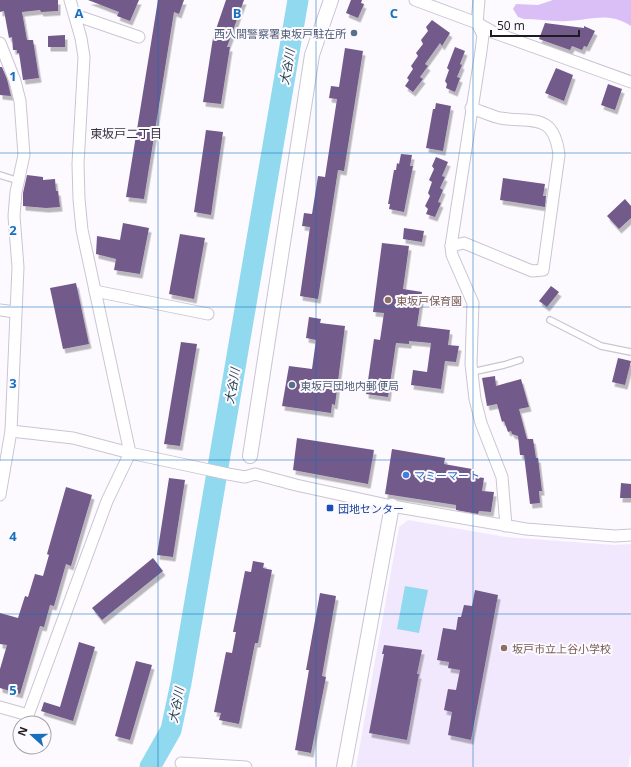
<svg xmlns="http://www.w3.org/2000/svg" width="631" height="767" viewBox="0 0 631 767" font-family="'Open Sans','Noto Sans JP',sans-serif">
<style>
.built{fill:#f2e8fe}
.forest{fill:#d9bff5}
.water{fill:#90d9ef}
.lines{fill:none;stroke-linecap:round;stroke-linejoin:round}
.river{stroke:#90d9ef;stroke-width:21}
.building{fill:#725a8a;filter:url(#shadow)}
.service-casing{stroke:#cbc5d3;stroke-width:8}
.minor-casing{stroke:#cbc5d3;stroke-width:13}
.tertiary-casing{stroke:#cbc5d3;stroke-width:16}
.service{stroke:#fff;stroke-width:5.5}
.minor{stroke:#fff;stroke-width:11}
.tertiary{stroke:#fff;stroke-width:14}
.grid{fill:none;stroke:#1670bd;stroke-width:1;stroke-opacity:0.55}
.service-dot{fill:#5c6f8a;stroke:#fcf9ff;stroke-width:1.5}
.education-dot{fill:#8d6e63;stroke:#fcf9ff;stroke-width:1.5}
.shop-dot{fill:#3f7fe0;stroke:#fcf9ff;stroke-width:1.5}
.transit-dot{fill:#1a4fb4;stroke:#fcf9ff;stroke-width:1.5}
.labels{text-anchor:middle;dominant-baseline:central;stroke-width:4;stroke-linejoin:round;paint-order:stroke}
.service-label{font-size:11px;fill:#4e5e75;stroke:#fcf9ff;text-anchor:end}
.education-label{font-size:11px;fill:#785e54;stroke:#fcf9ff;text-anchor:start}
.shop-label{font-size:11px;fill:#366cbe;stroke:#fcf9ff;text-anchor:start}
.transit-label{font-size:11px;fill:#164399;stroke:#fcf9ff;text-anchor:start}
.water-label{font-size:12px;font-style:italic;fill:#1a3c46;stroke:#fcf9ff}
.neighbourhood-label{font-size:12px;fill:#39343f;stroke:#fcf9ff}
.grid-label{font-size:13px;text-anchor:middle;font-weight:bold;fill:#1670bd;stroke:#fcf9ff;stroke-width:4;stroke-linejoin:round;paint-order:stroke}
</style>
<defs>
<filter id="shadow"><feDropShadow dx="2.5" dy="4.5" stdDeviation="0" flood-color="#0004"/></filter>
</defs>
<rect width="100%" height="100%" fill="#fcf9ff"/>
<path class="built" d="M408 520 506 537 615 545 631 544V752L628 767H356L399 527Z"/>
<path class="forest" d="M553 0H631V26C609 11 591 20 567 21 553 22 538 19 524 19L518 17 513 9 516 4 538 5Z"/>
<path class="water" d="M405 586 428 590 419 633 397 629Z"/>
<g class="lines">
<path class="river" d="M150 767 171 730 181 683 298 0"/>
</g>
<g class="building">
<path d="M0 0H58V11L41 12 40 10 22 12 27 40H33L39 78 23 80 19 53H17V50H13L12 37 9 38 4 11 0 12Z"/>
<path d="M88 0H139L130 21 117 16 119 12Z"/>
<path d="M158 0H184L179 14 174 12 144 199 126 197Z"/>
<path d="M226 0H244L227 47H230L221 104 203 102 213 38Z"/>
<path d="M351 0H362L361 3 364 4 358 18 346 13Z"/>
<path d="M432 20 450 33 442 46 440 43 425 64 428 66 420 77 423 79 413 92 405 86 409 80 407 78 413 69 411 66 418 56 416 53 423 44 421 40 428 31 426 27Z"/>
<path d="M545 23 584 28V26L595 31 587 47 584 46 582 50 572 46 570 50 539 39Z"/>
<path d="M65 35V47H48V36Z"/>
<path d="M455 47 465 51 460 64 462 65 457 77 460 78 455 92 446 88 447 84 445 81 449 70 447 68Z"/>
<path d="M345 48 363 51 344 171 338 170 318 299 300 296 310 227 302 226 304 213 312 214 318 176 325 177 337 99 329 98 331 86 339 87Z"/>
<path d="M0 67H2L7 79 11 96 0 95Z"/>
<path d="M556 68 573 75 564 101 545 93Z"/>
<path d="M608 84 622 89 615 110 601 105Z"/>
<path d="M436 103 451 106 443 151 426 148 433 109H435Z"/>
<path d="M206 130 223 132 211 215 194 212Z"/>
<path d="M401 154 412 155 410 166H413L404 212 389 209 390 204H388L394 170H396L397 163 399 164Z"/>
<path d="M436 157 448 162 442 176 445 177 440 188 443 190 438 202 441 203 435 217 426 214 428 209 425 206 430 196 428 193 432 182 429 180 434 169 432 166Z"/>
<path d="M27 175 43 177V180L55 179 56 191H58L60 207 46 208 23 206V193Z"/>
<path d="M503 178 545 184 543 196H546L545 207 500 200Z"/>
<path d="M625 199 631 206V218L619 229 607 216Z"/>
<path d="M123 223 149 228 140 274 114 270 116 259 96 254 97 236 120 240Z"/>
<path d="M404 228 424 231 422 242 403 239Z"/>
<path d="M180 234 205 238 194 299 169 294Z"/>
<path d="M382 243 409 246 403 289 422 292 417 326 450 330 448 345 459 346 456 362 445 361 441 389 411 385 413 370 427 372 431 343 409 341V344L396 343 388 397 366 394 374 339 380 340 384 313 373 312Z"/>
<path d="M76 283 89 344 63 349 50 288Z"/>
<path d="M551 286 559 292 547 307 539 301Z"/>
<path d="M309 317 321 319 320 323 345 326 335 405 332 404 331 413 282 406 289 366 312 369 316 340 306 338Z"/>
<path d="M181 342 197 344 180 446 164 444Z"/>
<path d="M618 358 631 361 625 385 612 382Z"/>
<path d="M495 376 496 386 521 379 529 407 519 409 527 439H533L536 458H538L542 491H539L540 503 530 504 524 455H520L518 436 512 434 511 431 508 432 504 421 502 422 497 404 487 406 482 378Z"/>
<path d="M297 438 374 450 368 484 293 470Z"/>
<path d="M392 449 445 458 444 464 472 469 471 476 484 478 482 491 494 492 491 512 479 511 478 514 456 510V505L385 494Z"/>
<path d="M169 478 185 480 173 557 157 555Z"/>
<path d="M621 483 631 484V498H620Z"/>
<path d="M66 487 92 495 71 566 66 564 54 606 50 605 44 627 40 626 20 694 0 688V669L7 645 0 644V613L18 618 25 596 28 597 35 574 43 576 49 555 47 554Z"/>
<path d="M153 558 163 571 102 620 92 608Z"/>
<path d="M253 561 264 563 263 568 272 570 258 643H255L239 724 219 720 221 713 214 712 226 652 232 653 236 632H233L245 571 251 572Z"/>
<path d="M475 590 498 595 471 740 448 735 452 712 444 710 448 689 456 690 460 670 448 668 449 662 437 660 443 628 456 630 458 617H461L464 605 472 606Z"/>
<path d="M320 593 336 596 322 676 326 677 311 753 295 750 309 670H306Z"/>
<path d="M79 642 95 647 73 721 41 711 44 702 60 707Z"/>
<path d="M384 645 422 650 417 674H419L407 740 369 733 384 654H382Z"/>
<path d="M136 661 152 665 130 740 115 736Z"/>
</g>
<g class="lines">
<defs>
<g id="service">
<path d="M0 175 19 181"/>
<path d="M550 320 601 346 631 352"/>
<path d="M472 372 504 365 520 360"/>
</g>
<g id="minor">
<path d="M415 0 477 23 495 33 631 82"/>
<path d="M479 0 477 23 483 35 481 51 451 246 452 255 473 303 471 364 475 399 481 423 502 477 506 526"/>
<path d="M75 15 139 37"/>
<path d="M0 43 15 81 20 101 24 155 16 192 14 216 18 267 11 431 0 495"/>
<path d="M451 246 464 243 532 271 543 270 559 155C554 112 532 123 500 118 491 116 481 111 471 108"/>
<path d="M95 291 208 314"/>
<path d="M0 310 15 312"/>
<path d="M11 431 73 438 130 453 228 474 245 477 255 474 296 485 392 506 526 529 615 536 631 535"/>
<path d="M0 707 28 715 107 501 130 453 82 230 79 199 78 164 84 57 81 38 70 0"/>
<path d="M181 763 246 767"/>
</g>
<g id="tertiary">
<path d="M250 456 312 55 331 0"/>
<path d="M344 767 392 506"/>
</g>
</defs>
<use href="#service" class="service-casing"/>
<use href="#minor" class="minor-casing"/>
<use href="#tertiary" class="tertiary-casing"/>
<use href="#service" class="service"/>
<use href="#minor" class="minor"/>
<use href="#tertiary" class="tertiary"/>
</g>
<path class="grid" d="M158 0V767M316 0V767M473 0V767M0 153H631M0 307H631M0 460H631M0 614H631"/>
<g class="service-dot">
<circle cx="354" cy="33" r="4"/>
<circle cx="292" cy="385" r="4"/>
</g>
<g class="education-dot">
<circle cx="388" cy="300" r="4"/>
<circle cx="504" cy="648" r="4"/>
</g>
<circle class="shop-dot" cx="406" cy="475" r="4"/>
<rect class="transit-dot" x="326" y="504" width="8" height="8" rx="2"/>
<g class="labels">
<g class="service-label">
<text x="346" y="33">西入間警察署東坂戸駐在所</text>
<text x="300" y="385" text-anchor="start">東坂戸団地内郵便局</text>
</g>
<g class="education-label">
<text x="396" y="300">東坂戸保育園</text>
<text x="512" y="648">坂戸市立上谷小学校</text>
</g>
<g class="shop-label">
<text x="414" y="475">マミーマート</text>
</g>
<g class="transit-label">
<text x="338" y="508">団地センター</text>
</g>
<g class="water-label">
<text transform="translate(287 67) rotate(-80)">大谷川</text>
<text transform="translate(232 386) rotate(-80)">大谷川</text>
<text transform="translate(176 705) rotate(-79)">大谷川</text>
</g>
<g class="neighbourhood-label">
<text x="126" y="133">東坂戸二丁目</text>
</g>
</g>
<g class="grid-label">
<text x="79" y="18">A</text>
<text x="237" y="18">B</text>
<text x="394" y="18">C</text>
<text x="13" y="81">1</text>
<text x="13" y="235">2</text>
<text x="13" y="388">3</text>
<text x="13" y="541">4</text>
<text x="13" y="695">5</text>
</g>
<g transform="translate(32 735) rotate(291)"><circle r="19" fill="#fcf9ff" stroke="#a3a0a6"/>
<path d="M0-3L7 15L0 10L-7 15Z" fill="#1670bd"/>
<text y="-6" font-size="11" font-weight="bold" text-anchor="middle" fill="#1e1b20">N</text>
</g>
<path d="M491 30v6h88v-6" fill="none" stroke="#1e1b20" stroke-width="2"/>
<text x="497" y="30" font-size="12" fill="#1e1b20" stroke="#fcf9ff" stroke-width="3" paint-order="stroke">50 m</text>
</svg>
